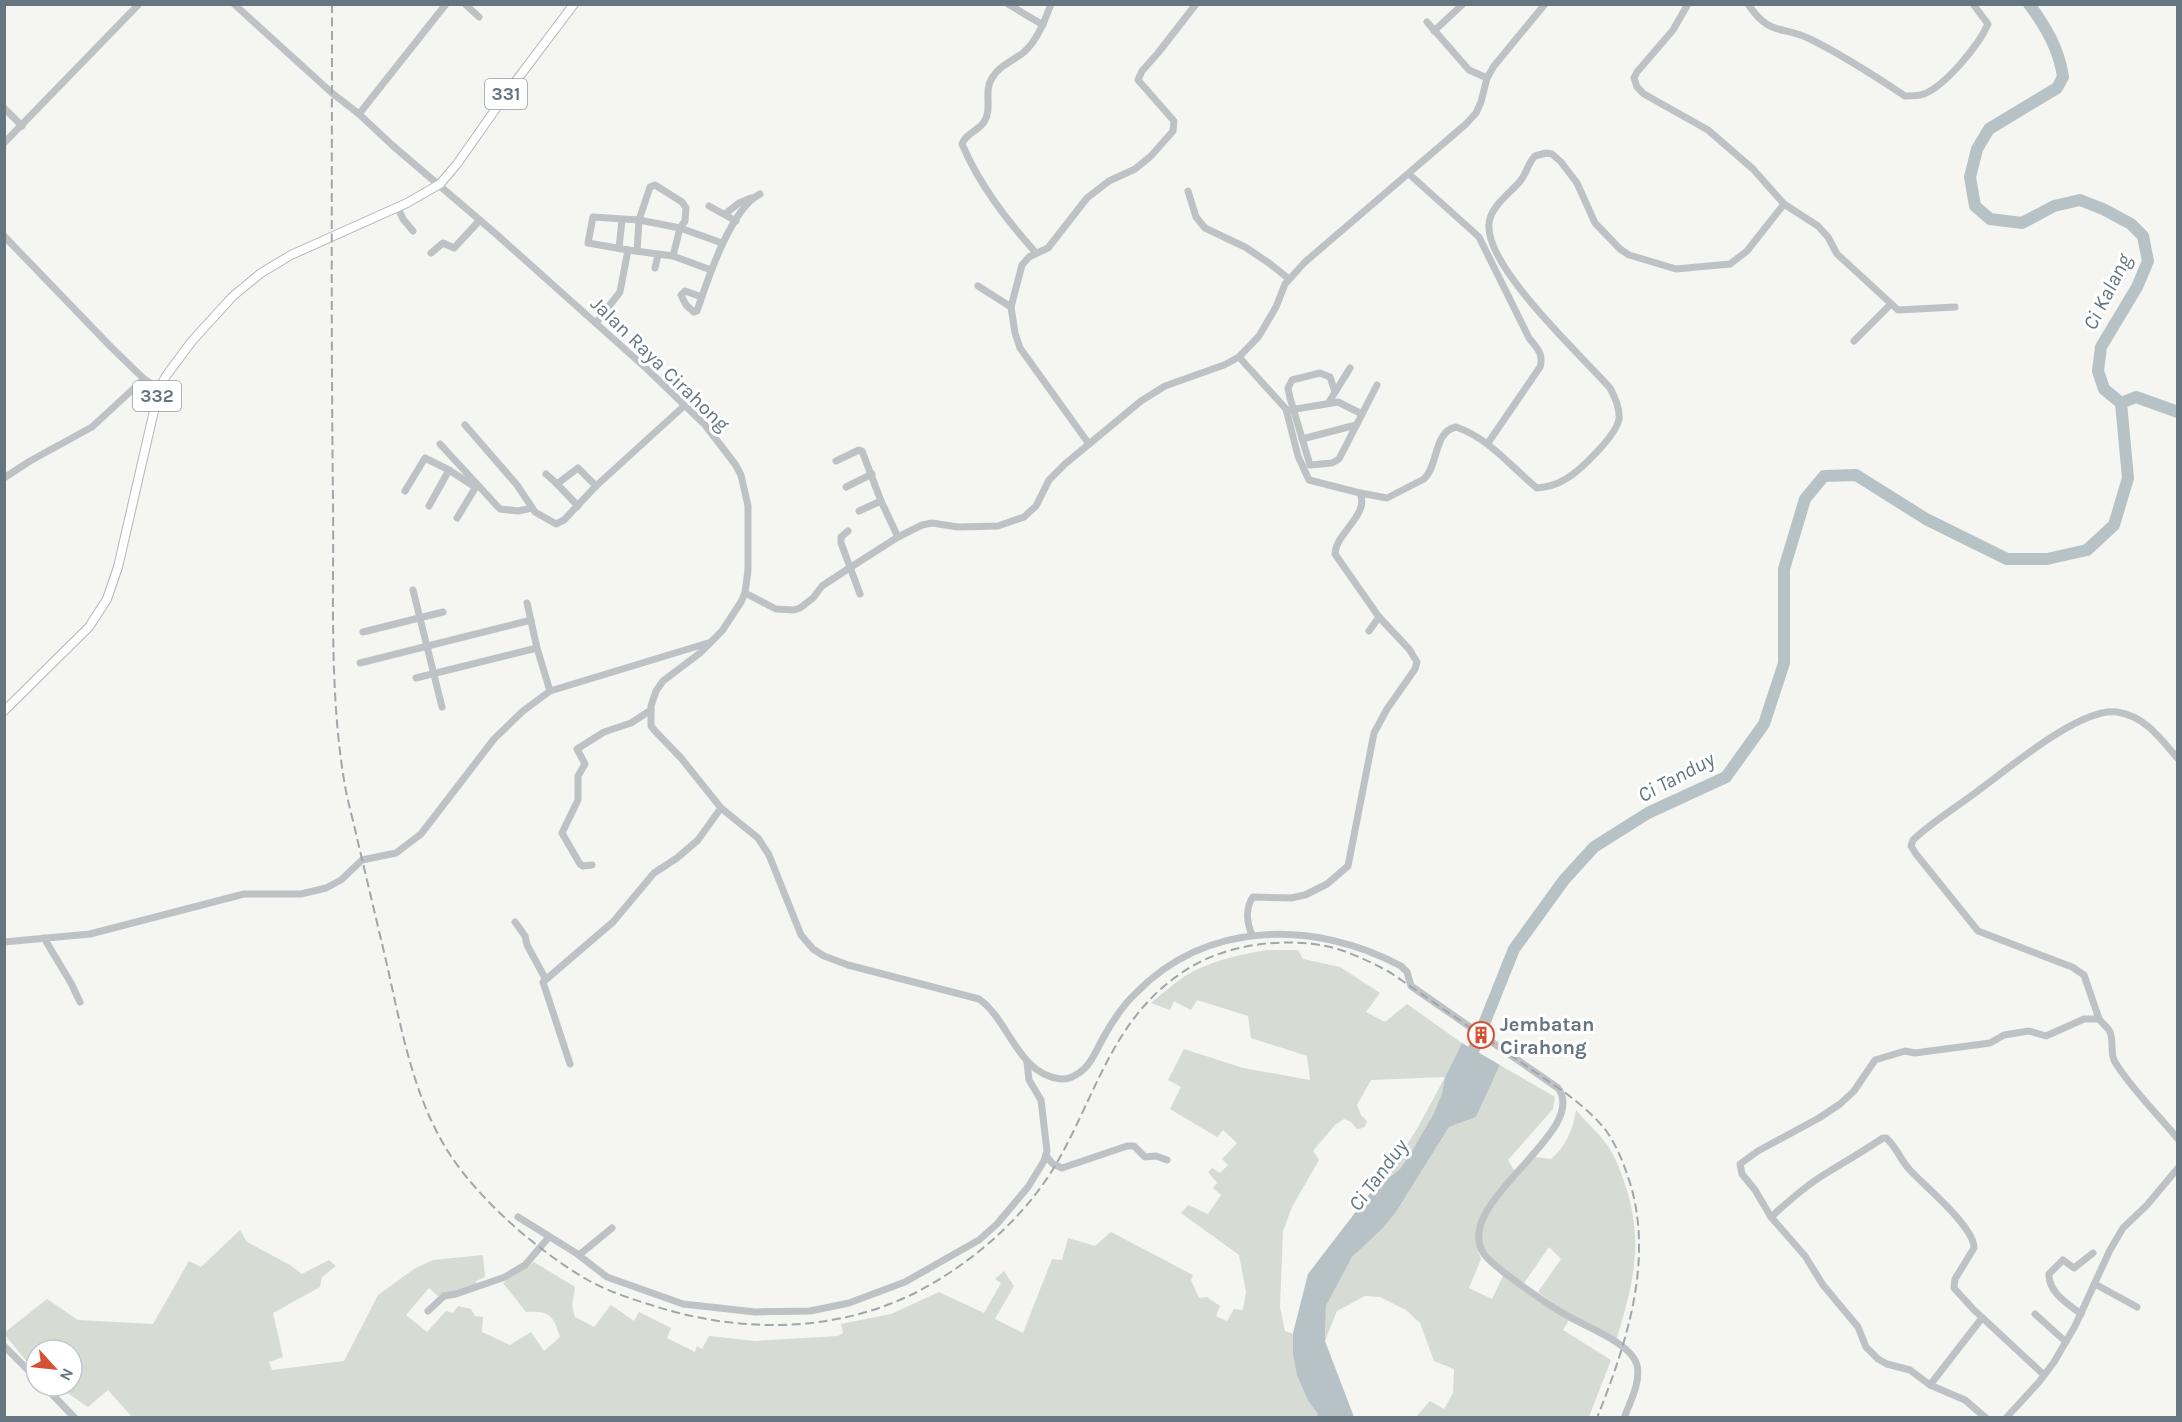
<svg xmlns="http://www.w3.org/2000/svg" width="2182" height="1422" viewBox="0 0 2182 1422" font-family="Karla,sans-serif">
<style>
.green{fill:#d6dbd3}
.water{fill:#b7c2c6}
.lines{fill:none;stroke-linecap:round;stroke-linejoin:round}
.river{stroke:#b7c2c6;stroke-width:12}
.major-casing{stroke:#b2b6b9;stroke-width:10}
.minor{stroke:#bec2c5;stroke-width:7}
.major{stroke:#fff;stroke-width:8}
.rail{stroke:#a0a6aa;stroke-width:2;stroke-dasharray:9 4.5;stroke-linecap:butt}
.labels{text-anchor:middle;dominant-baseline:central;stroke-width:6;stroke-linejoin:round;paint-order:stroke}
.shield{fill:#fff;stroke:#949fa6;stroke-width:1.5}
.shield-label{font-size:18px;font-weight:bold;fill:#667680}
.street-label{font-size:20px;fill:#667680;stroke:#fff}
.poi-label{font-size:20px;font-weight:bold;fill:#667680;stroke:#fff;text-anchor:start}
.water-label{font-size:21px;font-style:italic;fill:#62777d;stroke:#fff}
</style>
<rect width="100%" height="100%" fill="#f5f5f2"/>
<g class="green">
<path d="M1266 950H1298L1303 959 1340 967 1380 993 1366 1012 1385 1022 1407 1004 1462 1043 1445 1077 1442 1093 1434 1113 1412 1151 1400 1169 1371 1192 1392 1160 1402 1152 1417 1129 1445 1077 1371 1080 1357 1105 1361 1115 1367 1121C1366 1127 1362 1129 1357 1129L1351 1122 1344 1119 1335 1125 1313 1151 1319 1160 1292 1207 1283 1231 1280 1307 1285 1331 1293 1334C1293 1362 1301 1391 1319 1414L1317 1417H132L108 1390 88 1407 63 1390 52 1392 47 1386H72V1350H36V1373L5 1335 4 1333 47 1299 78 1320 153 1324 189 1261 201 1267 240 1230 247 1242 290 1265 302 1274 329 1260 336 1266 322 1277 320 1287 273 1313 283 1357 269 1362 272 1370 344 1361 378 1295 414 1269 433 1260 483 1255 485 1277 476 1281 477 1285 439 1297 429 1288 406 1315 427 1332 446 1311 453 1313 458 1306 471 1309 475 1316 483 1317 482 1332 510 1345 531 1332 544 1351 560 1337C553 1315 550 1311 526 1312L503 1283 534 1262 575 1287 572 1306 575 1317 594 1327 611 1305 634 1321 639 1312 671 1328 667 1338 695 1352 697 1346 702 1349 709 1336 755 1341 838 1336 843 1333 841 1324 891 1314 939 1292 984 1313 1001 1283 995 1279 1004 1271 1014 1286 995 1319 1023 1333 1052 1259 1062 1260 1068 1238 1095 1246 1111 1232 1193 1275 1191 1280 1199 1298 1207 1297 1220 1306 1216 1316 1227 1321 1234 1309 1243 1310 1246 1292 1239 1255 1181 1213 1188 1205 1208 1214 1221 1195 1213 1188 1217 1183 1208 1172 1212 1168 1220 1173 1228 1165 1222 1159 1237 1143 1223 1130 1217 1137 1170 1109 1181 1087 1168 1080 1184 1049 1243 1068 1310 1080 1307 1056 1251 1038 1248 1016 1197 1000 1191 1010 1174 1001 1170 1010 1151 1003C1162 994 1173 984 1185 976 1210 961 1238 955 1266 950Z"/>
<path d="M1500 1065 1555 1097 1553 1109 1508 1160 1515 1172C1498 1190 1475 1214 1476 1240 1476 1246 1479 1253 1481 1259L1469 1288 1492 1299 1503 1276 1569 1320 1563 1330 1611 1360 1589 1417H1416L1430 1401 1444 1409 1453 1393 1454 1369 1434 1361 1420 1323 1406 1310 1380 1297 1365 1296 1337 1311 1325 1341 1326 1306 1352 1257 1382 1229 1396 1212 1449 1127 1476 1117Z"/>
<path d="M1576 1110C1586 1122 1598 1132 1607 1145 1616 1157 1621 1173 1626 1187 1644 1244 1633 1285 1616 1341L1566 1312 1538 1292 1561 1259 1549 1247 1524 1283C1513 1275 1496 1266 1487 1255 1465 1227 1516 1177 1534 1157L1551 1159C1566 1146 1573 1130 1576 1110Z"/>
</g>
<path class="water" d="M1462 1043 1500 1065 1476 1117 1449 1127 1396 1212 1382 1229 1352 1257 1326 1306 1325 1341 1354 1417H1317L1318 1414 1308 1400 1297 1375 1293 1354V1333L1308 1274 1371 1192 1400 1169 1412 1151 1434 1113 1442 1093 1445 1077Z"/>
<g class="lines">
<g class="river">
<path d="M2029 4C2046 27 2059 49 2063 77L2057 88 1989 129 1977 149 1970 177 1975 206 1990 219 2022 223 2054 206 2080 200 2103 209 2131 224 2143 236 2148 261 2137 287 2101 347 2098 371 2104 389 2121 403"/>
<path d="M1468 1064 1514 949 1564 880 1594 847 1648 813 1726 777 1764 724 1784 663V569L1805 499 1824 476 1856 475 1926 519 2007 559H2047L2087 550 2114 525 2128 478 2121 403 2136 397 2178 412"/>
</g>
<defs>
<path id="major" d="M4 711 89 627 107 599 118 567 159 389 166 376 192 341 233 296 261 273 291 255 407 203 440 184 457 164 504 97 574 4"/>
</defs>
<use href="#major" class="major-casing"/>
<g class="minor">
<path d="M234 4 332 93 359 114 446 4"/>
<path d="M465 4 479 17"/>
<path d="M1008 4 1043 25"/>
<path d="M1688 4 1673 30 1637 72 1634 78 1637 87 1644 94 1708 130 1753 169 1784 204 1818 226 1828 237 1837 254 1898 310 1955 307"/>
<path d="M1748 4C1770 37 1781 25 1810 39 1843 55 1875 76 1905 96 1911 96 1919 96 1924 94 1946 85 1979 45 1988 24L1973 4"/>
<path d="M1427 22 1469 70 1487 78"/>
<path d="M1434 31 1463 4"/>
<path d="M4 108 22 126"/>
<path d="M359 114 392 145 496 234 647 369 705 425 735 464 741 475 748 506V570L745 593 741 602 722 631 700 653 663 681 656 691 651 706V726L655 731 681 758 721 808 758 838 769 855 801 935 813 949 824 956 848 965 979 999C1010 1021 1017 1074 1061 1079 1069 1080 1079 1074 1085 1068 1094 1059 1099 1044 1106 1033 1114 1019 1124 1004 1136 993 1207 920 1315 920 1401 966L1407 972 1411 986 1558 1088C1591 1132 1450 1203 1484 1254 1494 1268 1550 1306 1568 1316 1586 1327 1631 1343 1637 1365 1641 1382 1630 1402 1624 1418"/>
<path d="M4 143 139 4"/>
<path d="M1409 174 1479 237 1529 338C1537 348 1544 354 1540 367L1488 443"/>
<path d="M1188 191 1196 217 1205 228 1245 247 1269 263 1289 279"/>
<path d="M709 206 736 221"/>
<path d="M398 208 403 219 413 231"/>
<path d="M725 214 739 203 751 198"/>
<path d="M4 236 111 347 144 379 159 389"/>
<path d="M619 248 622 220"/>
<path d="M628 250 588 243 593 217 639 220 680 228 722 243"/>
<path d="M637 251 639 220 650 187 655 185 682 202 686 208 685 221 680 228 673 256"/>
<path d="M431 253 443 243 454 248 480 220"/>
<path d="M1036 253C1006 219 980 186 962 144 966 133 978 131 984 122 993 108 983 92 992 78 1000 65 1013 61 1024 52 1037 41 1045 20 1051 4"/>
<path d="M655 268 658 255"/>
<path d="M978 286 1011 307"/>
<path d="M702 297 685 291 681 295 686 305 694 312 697 311C707 281 731 208 760 194"/>
<path d="M596 323 620 292 628 250 673 256 711 270"/>
<path d="M1854 341 1891 304"/>
<path d="M1239 357 1286 409 1298 456 1309 480 1360 493C1370 515 1336 532 1335 554L1379 617 1409 649 1417 662 1415 669 1387 709 1374 733 1348 866 1327 884 1305 895 1291 898 1253 897C1245 908 1247 923 1252 935"/>
<path d="M1335 392 1330 377 1320 373 1292 380 1288 388 1290 398 1310 465 1332 463 1339 459 1377 385"/>
<path d="M1329 402 1350 368 1344 378"/>
<path d="M1290 410 1338 402 1362 414"/>
<path d="M465 425 517 485 535 512 556 524 564 520 596 486 684 406"/>
<path d="M1302 439 1356 425"/>
<path d="M440 444 500 509 518 511 532 508"/>
<path d="M1089 444 1020 348 1015 333 1011 307 1022 265 1029 257 1048 248 1087 198 1109 181 1135 169 1151 156 1173 131 1174 121 1138 80 1142 71 1158 53 1196 4"/>
<path d="M836 461 859 450 862 451 881 501 898 537"/>
<path d="M546 474 557 484 578 468 596 486"/>
<path d="M4 478 30 461 92 427 144 379"/>
<path d="M557 484 578 506"/>
<path d="M846 487 872 474"/>
<path d="M405 491 425 458 449 470"/>
<path d="M1360 493 1387 498 1424 479C1439 465 1433 432 1456 427 1489 438 1511 467 1537 488 1547 487 1556 485 1564 480 1579 472 1616 436 1619 419 1620 408 1615 397 1610 388 1581 355 1485 267 1489 224 1490 206 1511 193 1521 180 1527 172 1528 163 1535 156L1546 153 1552 154 1561 162 1577 183 1595 223 1620 249 1629 255 1676 269 1730 264 1747 251 1784 204"/>
<path d="M429 506 449 470 475 487"/>
<path d="M859 511 881 501"/>
<path d="M457 518 477 485"/>
<path d="M848 531 841 537V543L860 594"/>
<path d="M413 590 442 707"/>
<path d="M745 593 776 609 794 610 800 608 813 598 822 586 851 567 898 537 922 525 932 523 958 527 998 526 1024 517 1036 506 1049 480 1065 464 1141 401 1165 386 1224 365 1239 357 1259 336 1276 307 1285 284 1305 262 1466 124 1476 113 1481 102 1487 78 1494 66 1545 4"/>
<path d="M527 603 537 648 550 691"/>
<path d="M1369 631 1379 617"/>
<path d="M363 632 443 612"/>
<path d="M360 663 531 620"/>
<path d="M416 678 537 648"/>
<path d="M592 865 583 866 580 864 562 833 578 800V776L585 764 577 749 604 732 631 723 651 710"/>
<path d="M515 922 525 936 527 945 545 978"/>
<path d="M44 938 71 983 80 1002"/>
<path d="M4 942 90 934 244 894H301L326 888 341 880 362 860 396 853 421 834 494 739 523 711 550 691 708 643"/>
<path d="M2099 1019 2084 975 2072 967 1978 931 1916 854 1911 846 1913 840C1933 821 1957 807 1979 790 2008 769 2080 707 2117 712 2145 716 2161 739 2178 759"/>
<path d="M570 1064 543 982 613 922 654 873 677 858 698 840 721 808"/>
<path d="M1046 1156 1053 1164 1062 1168 1127 1146H1134L1145 1157 1156 1156 1167 1160"/>
<path d="M518 1217 576 1253 607 1277 683 1304 755 1312 810 1311 849 1303 905 1282 979 1240 997 1224 1028 1187 1044 1161 1047 1151 1041 1100 1029 1080 1027 1062"/>
<path d="M1771 1217C1790 1200 1809 1183 1830 1171 1848 1160 1865 1150 1883 1138H1886C1896 1146 1900 1159 1909 1169 1923 1185 1974 1226 1974 1248L1955 1279 1954 1288 1973 1309 2044 1375"/>
<path d="M579 1255 612 1228"/>
<path d="M2095 1284 2137 1307"/>
<path d="M428 1311 444 1296 456 1294 505 1277 525 1265 549 1237"/>
<path d="M2035 1314 2066 1342"/>
<path d="M2081 1314C2068 1304 2048 1292 2049 1274L2063 1260 2074 1268 2093 1253"/>
<path d="M4 1346 36 1378"/>
<path d="M1930 1385 1982 1318"/>
<path d="M44 1386 75 1418"/>
<path d="M1986 1418 1965 1400 1930 1385 1910 1370 1887 1364 1878 1359 1866 1347 1858 1327 1823 1285 1805 1256 1771 1217 1755 1190 1742 1174 1740 1164 1758 1151 1819 1118 1840 1104 1854 1091 1875 1060 1905 1051 1915 1053 1990 1043 2004 1035 2029 1031 2046 1036 2084 1019H2099C2102 1023 2106 1026 2109 1030 2115 1040 2109 1052 2115 1062 2132 1090 2157 1113 2178 1139"/>
<path d="M2006 1418 2039 1382 2054 1362 2075 1326 2110 1250 2123 1228 2147 1205 2178 1168"/>
</g>
<use href="#major" class="major"/>
<path class="rail" d="M332 4C332 169 331 334 333 499 334 592 329 688 344 780 347 800 353 819 357 838 366 876 375 914 384 952 400 1020 411 1094 449 1153 479 1200 538 1251 586 1279 607 1291 629 1298 651 1305 737 1333 832 1334 915 1293 973 1263 1027 1216 1059 1159 1096 1093 1114 1019 1180 974 1220 945 1278 937 1326 946 1349 951 1371 962 1391 973L1567 1094C1581 1105 1596 1117 1607 1132 1618 1148 1625 1167 1631 1186 1653 1264 1626 1345 1597 1418"/>
</g>
<defs>
<symbol id="building-ring" viewBox="-11 -11 22 22"><circle r="9.5" fill="#fff" stroke="#d55132" stroke-width="1.5"/><path d="M-4-6H4V6H1V3H-1V6H-4ZM-2.5-4.3h1.7v1.8h-1.7ZM.8-4.3h1.7v1.8H.8ZM-2.5-1h1.7V.8h-1.7ZM.8-1h1.7V.8H.8Z" fill="#d55132"/></symbol>
</defs>
<g fill-rule="evenodd">
<use href="#building-ring" x="1466" y="1020" width="30" height="30"/>
</g>
<g class="labels">
<g class="shield">
<rect x="485" y="79" width="42" height="30" rx="4.5"/>
<rect x="133" y="381" width="48" height="30" rx="4.5"/>
</g>
<g class="shield-label">
<text x="506" y="94">331</text>
<text x="157" y="396">332</text>
</g>
<g class="street-label">
<text transform="translate(660 364) rotate(44)">Jalan Raya Cirahong</text>
</g>
<g class="poi-label">
<text x="1500" y="1024">Jembatan<tspan x="1500" dy="23">Cirahong</tspan></text>
</g>
<g class="water-label">
<text transform="translate(2107 292) rotate(-63)">Ci Kalang</text>
<text transform="translate(1676 777) rotate(-28)">Ci Tanduy</text>
<text transform="translate(1378 1175) rotate(-53)">Ci Tanduy</text>
</g>
</g>
<rect width="2182" height="1422" fill="none" stroke="#667680" stroke-width="12"/>
<g transform="translate(54 1368) rotate(117)"><circle r="28" fill="#ffffff" stroke="#c2c8cc" stroke-width="1.5"/>
<path d="M0-4.5L10 22L0 15L-10 22Z" fill="#d55132"/>
<text y="-9" font-size="16" font-weight="bold" text-anchor="middle" fill="#667680">N</text>
</g>
</svg>
